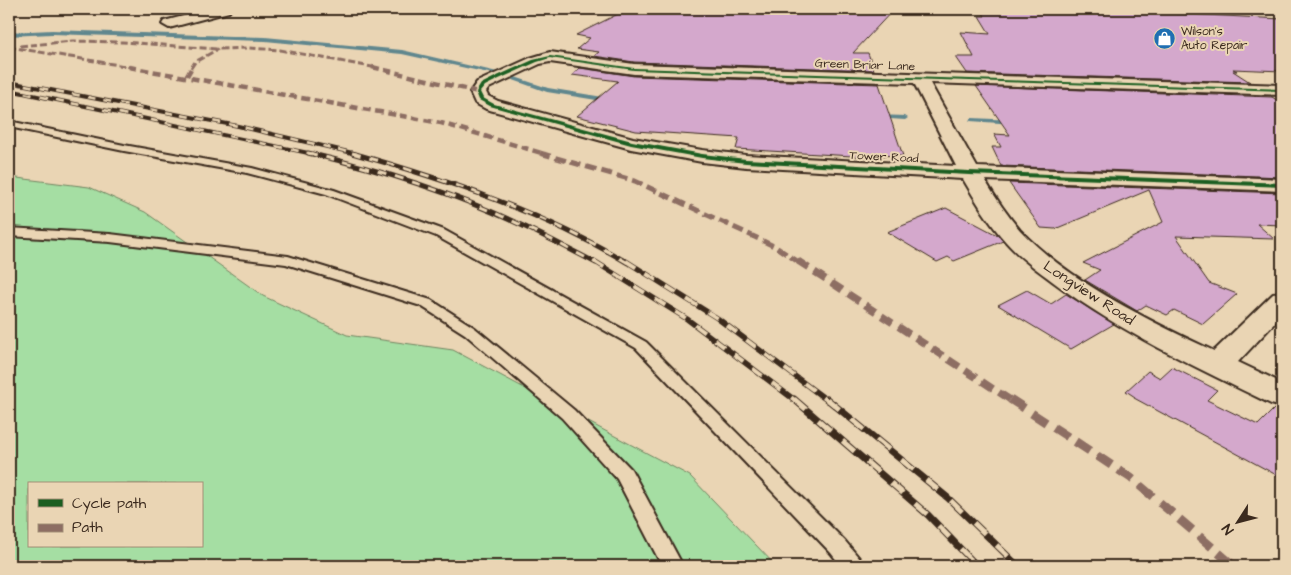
<svg xmlns="http://www.w3.org/2000/svg" width="1291" height="575" viewBox="0 0 1291 575" font-family="'Architects Daughter',sans-serif">
<style>
.green{fill:#a5dea3;stroke:#708460;fill-rule:evenodd}
.lines{fill:none;stroke-linecap:round;stroke-linejoin:round}
.stream{fill:#61878e;fill-rule:evenodd}
.building{fill:#d4a8cc;stroke:#3b2a1e}
.service-casing{stroke:#3b2a1e;stroke-width:4}
.minor-casing{stroke:#3b2a1e;stroke-width:4}
.service{fill:#ead5b4;fill-rule:evenodd}
.minor{fill:#ead5b4;fill-rule:evenodd}
.rail-far3-casing{stroke:#3b2a1e;stroke-width:4}
.rail-far2-casing{stroke:#3b2a1e;stroke-width:5}
.rail-far1-casing{stroke:#3b2a1e;stroke-width:5.5}
.rail-casing{stroke:#3b2a1e;stroke-width:7}
.rail-far3{stroke:#ead5b4;stroke-width:2.5;stroke-dasharray:8;stroke-linecap:butt}
.rail-far2{stroke:#ead5b4;stroke-width:3;stroke-dasharray:9;stroke-linecap:butt}
.rail-far1{stroke:#ead5b4;stroke-width:4;stroke-dasharray:12;stroke-linecap:butt}
.rail{stroke:#ead5b4;stroke-width:5;stroke-dasharray:16;stroke-linecap:butt}
.quiet-far4{stroke:#8d6e63;stroke-width:3;stroke-dasharray:7 3;stroke-linecap:butt}
.quiet-far3{stroke:#8d6e63;stroke-width:4.5;stroke-dasharray:8 4.5;stroke-linecap:butt}
.quiet-far2{stroke:#8d6e63;stroke-width:5;stroke-dasharray:11 5;stroke-linecap:butt}
.quiet-far1{stroke:#8d6e63;stroke-width:7;stroke-dasharray:13 7;stroke-linecap:butt}
.quiet{stroke:#8d6e63;stroke-width:9;stroke-dasharray:17 9;stroke-linecap:butt}
.cycleway-casing{stroke:#ead5b4;stroke-width:3}
.cycleway{fill:#1b5e20;fill-rule:evenodd}
.labels{text-anchor:middle;dominant-baseline:central;stroke-width:4;stroke-linejoin:round;paint-order:stroke}
.far-poi-label{font-size:12px;fill:#3b2a1e;stroke:#ead5b4;text-anchor:start}
.far-street-label{font-size:12px;fill:#3b2a1e;stroke:#ead5b4}
.street-label{font-size:15px;fill:#3b2a1e;stroke:#ead5b4}
</style>
<rect width="100%" height="100%" fill="#ead5b4"/>
<filter id="ink" filterUnits="userSpaceOnUse"><feTurbulence type="fractalNoise" baseFrequency=".02" numOctaves="2"/><feDisplacementMap in="SourceGraphic" scale="10" xChannelSelector="R" yChannelSelector="G"/><feConvolveMatrix kernelMatrix="1 2 1 2 8 2 1 2 1" color-interpolation-filters="sRGB"/></filter>
<g filter="url(#ink)">
<path class="green" d="M9 177 89 187 145 212 263 296 347 335 453 350 690 476 776 566H9ZM29 484H201V546H29Z"/>
<g class="lines">
<g class="stream">
<path d="M52 30 265 37 402 50 506 74 548 88 609 98 612 100 609 102 547 92 502 76 402 54 265 41 52 34 9 36V32Z"/>
<path d="M878 115 905 116 908 118 905 120 876 118 875 117Z"/>
<path d="M972 118 1014 120 1017 122 1014 124 970 121 969 120Z"/>
</g>
</g>
<g class="building">
<path d="M628 9H894L853 53H868L874 70 634 62 594 56 599 52 577 49 590 38 576 35Z"/>
<path d="M980 9H1089L1282 19V71L1233 69 1237 71H1233L1250 82 967 73 956 57H974L961 32 990 34 979 16H985Z"/>
<path d="M580 68 634 76 879 84 903 156 869 155V157L736 149 739 138 636 131 577 116 618 81 572 75Z"/>
<path d="M976 86 1272 97 1282 103V177L1001 166 992 147H1001L994 134 1010 135Z"/>
<path d="M1009 183 1282 193V225L1257 224 1274 239 1176 236 1209 283 1237 294 1203 324 1174 310 1167 315 1146 305 1137 311 1085 280 1100 270 1083 263 1163 222 1149 190 1055 229 1041 228Z"/>
<path d="M946 208 999 236 1003 241 954 261 948 257 937 262 887 232Z"/>
<path d="M1027 290 1051 304 1066 294 1114 324 1071 349 998 305Z"/>
<path d="M1172 367 1217 390 1207 400 1258 425 1276 407 1282 409V478L1134 398 1135 397 1126 391 1148 371 1160 378Z"/>
</g>
<g class="lines">
<defs>
<g id="service">
<path d="M9 121 124 145 252 168 334 190 444 230 646 342 845 541 860 559 863 566H841L831 553 636 348 436 236 326 194 247 173 124 151 9 127Z"/>
<path d="M9 228 110 234 288 256 431 300 475 328 574 410 631 469 683 566H662L617 479 562 418 465 334 421 306 286 264 110 242 9 236Z"/>
</g>
<g id="minor">
<path d="M211 9H231L229 12 169 28 162 24 164 21Z"/>
<path d="M550 52 634 64 1282 85V95L930 83 977 167 1282 179V191L985 180C995 197 1007 215 1020 230 1068 281 1151 322 1214 351L1273 294 1282 292V315L1238 362 1282 383V407L1271 404C1196 367 1119 332 1052 281 1036 269 1019 257 1006 242 989 223 976 201 963 179L746 167 702 162 631 149 486 109 475 103 470 92 477 82 530 58ZM550 62 634 74 914 83 956 166 746 155 702 150 633 138 498 101 488 96 486 92 489 88 540 64Z"/>
</g>
</defs>
<use href="#service" class="service-casing"/>
<use href="#minor" class="minor-casing"/>
<use href="#service" class="service"/>
<use href="#minor" class="minor"/>
<defs>
<g id="rail-far3">
<path d="M9 82 238 126 357 154"/>
<path d="M9 90 313 154"/>
</g>
<g id="rail-far2">
<path d="M308 153C381 170 454 193 521 225 547 237 571 250 596 263"/>
<path d="M352 153C448 180 542 212 628 263"/>
</g>
<g id="rail-far1">
<path d="M594 261 687 319 796 401"/>
<path d="M626 261 717 318 828 401"/>
</g>
<g id="rail">
<path d="M794 399 928 515 977 566"/>
<path d="M827 399 948 498 1018 566"/>
</g>
</defs>
<use href="#rail-far3" class="rail-far3-casing"/>
<use href="#rail-far2" class="rail-far2-casing"/>
<use href="#rail-far1" class="rail-far1-casing"/>
<use href="#rail" class="rail-casing"/>
<use href="#rail-far3" class="rail-far3"/>
<use href="#rail-far2" class="rail-far2"/>
<use href="#rail-far1" class="rail-far1"/>
<use href="#rail" class="rail"/>
<g class="quiet-far4">
<path d="M20 46 73 41 122 42 218 49 249 48 280 50 377 68"/>
<path d="M9 47 137 68"/>
<path d="M191 68 195 62 218 49"/>
</g>
<g class="quiet-far3">
<path d="M129 67 441 123 545 154"/>
<path d="M372 67 478 92"/>
<path d="M187 76 192 67"/>
</g>
<path class="quiet-far2" d="M540 153 635 181 776 247 800 263"/>
<path class="quiet-far1" d="M798 261 1012 401"/>
<path class="quiet" d="M1010 399 1131 478 1234 566"/>
<defs>
<path id="cycleway" d="M550 56 634 68 1282 89V91L634 70 550 58 537 62 499 79 485 86 480 92 483 98 494 104 632 141 702 154 746 159 969 171 1282 183V187L969 175 746 163 702 158 631 145 490 106 479 100 476 92 481 84 495 77 533 60Z"/>
</defs>
<use href="#cycleway" class="cycleway-casing"/>
<use href="#cycleway" class="cycleway"/>
</g>
</g>
<defs>
<symbol id="shop-disc" viewBox="-11 -11 22 22"><circle r="9.5" fill="#1f6fb2" stroke="#ead5b4"/><path d="M-5-2.5h2.3a2.7 3.5 0 0 1 5.4 0H5L5.5 6h-11ZM-1.5-2.5h3a1.5 2.3 0 0 0-3 0Z" fill="#fff"/></symbol>
</defs>
<g fill-rule="evenodd">
<use href="#shop-disc" x="1152" y="26" width="25" height="25"/>
</g>
<g class="labels">
<g class="far-poi-label">
<text x="1181" y="31">Wilson's<tspan x="1181" dy="14">Auto Repair</tspan></text>
</g>
<g class="far-street-label">
<text transform="translate(865 65) rotate(2)">Green Briar Lane</text>
<text transform="translate(884 157) rotate(3)">Tower Road</text>
</g>
<g class="street-label">
<text transform="translate(1089 293) rotate(33)">Longview Road</text>
</g>
</g>
<rect width="1291" height="575" fill="none" stroke="#ead5b4" stroke-width="30"/>
<rect x="15" y="15" width="1261" height="545" fill="none" stroke="#3b2a1e" stroke-width="2" filter="url(#ink)"/>
<rect x="28" y="482" width="175" height="65" fill="#ead5b4" stroke="#a49178"/>
<rect x="38" y="499" width="25" height="8" fill="#1b5e20" stroke="#a49178"/>
<text x="72" y="508" font-size="15" fill="#3b2a1e">Cycle path</text>
<rect x="38" y="524" width="25" height="8" fill="#8d6e63" stroke="#a49178"/>
<text x="72" y="532" font-size="15" fill="#3b2a1e">Path</text>
<g transform="translate(1238 522) rotate(234)" stroke="#ead5b4" stroke-width="4" paint-order="stroke">
<path d="M0-4L9 19L0 12L-9 19Z" fill="#3b2a1e"/>
<text y="-8" font-size="14" font-weight="bold" text-anchor="middle" fill="#3b2a1e">N</text>
</g>
</svg>
